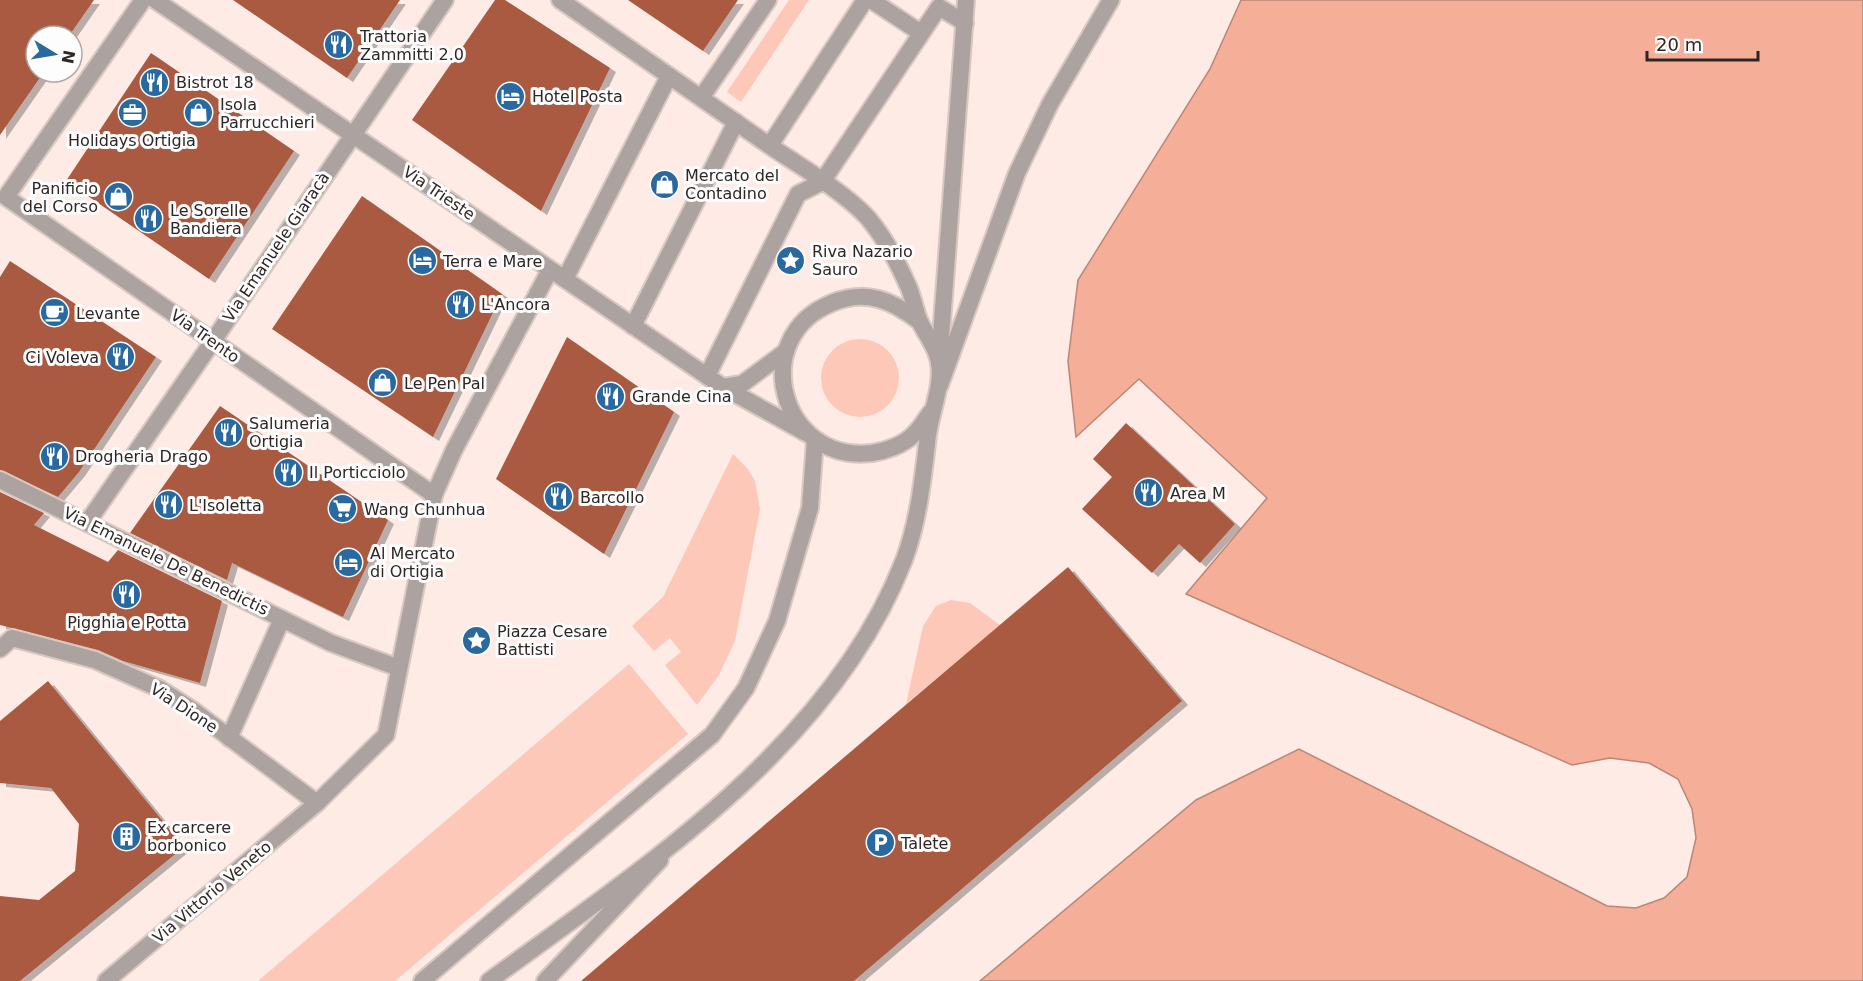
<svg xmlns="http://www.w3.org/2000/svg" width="1863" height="981" viewBox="0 0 1863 981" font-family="'DejaVu Sans',sans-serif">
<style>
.green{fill:#fec8b8}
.water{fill:#f5af99;stroke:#ba8676;stroke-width:1.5}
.building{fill:#a95a41;filter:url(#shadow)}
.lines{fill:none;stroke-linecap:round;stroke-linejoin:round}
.service-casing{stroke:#d9c8c2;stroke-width:20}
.pedestrian-casing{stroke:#d9c8c2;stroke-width:20}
.minor-casing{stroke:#d9c8c2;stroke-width:20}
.tertiary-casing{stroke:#d9c8c2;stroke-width:20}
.service{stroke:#aca3a0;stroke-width:16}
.pedestrian{stroke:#aca3a0;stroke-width:16}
.minor{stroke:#aca3a0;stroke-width:16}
.tertiary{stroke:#aca3a0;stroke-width:16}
.labels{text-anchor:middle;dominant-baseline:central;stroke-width:6;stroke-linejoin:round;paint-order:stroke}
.poi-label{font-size:16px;fill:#2f2624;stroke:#fdfdfd;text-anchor:start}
.street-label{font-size:16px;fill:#2f2624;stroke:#fdfdfd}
</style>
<defs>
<filter id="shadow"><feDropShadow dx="6" dy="4" stdDeviation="0" flood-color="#0004"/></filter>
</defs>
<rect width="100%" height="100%" fill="#feebe5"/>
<g class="green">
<path d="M789 0H809L741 102 727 92Z"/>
<circle cx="860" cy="378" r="39"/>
<path d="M733 454 748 469 755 481 760 509 735 641 719 675 697 705 665 665 681 652 670 638 654 651 632 626 663 597Z"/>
<path d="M951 600 970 603 1000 625 906 704 923 626 936 606Z"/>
<path d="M629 664 688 734 395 981H258Z"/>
</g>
<path class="water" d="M1241 0H1863V981H980L1196 800 1299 749 1607 906 1636 908 1664 898 1687 877 1696 838 1692 809 1678 779 1649 763 1610 758 1572 765 1186 594 1267 498 1139 379 1076 437 1068 361 1078 280 1210 69Z"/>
<g class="building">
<path d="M0 0H94L69 36H36V72H44L0 135Z"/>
<path d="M233 0H400L347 78Z"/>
<path d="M495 0H505L610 68 541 211 412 120Z"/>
<path d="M628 0H738L703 51Z"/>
<path d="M151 53 294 151 209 279 66 181Z"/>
<path d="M362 196 502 294 433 437 272 329Z"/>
<path d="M10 261 156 357 79 472 58 497 0 470V277Z"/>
<path d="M567 337 674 412 604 554 496 479Z"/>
<path d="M220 406 388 520 343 617 232 563 227 580 130 533Z"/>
<path d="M1126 423 1235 524 1200 563 1179 544 1152 573 1082 509 1112 477 1093 459Z"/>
<path d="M0 492 44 513 34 525 108 562 118 550 222 601 200 683 123 661 98 650 0 625Z"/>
<path d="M1068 567 1182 701 854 981H581Z"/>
<path d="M48 681 184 847 20 981H0V896L39 900 75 871 79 824 51 788 0 783V721Z"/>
</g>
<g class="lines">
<defs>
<path id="service" d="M701 98 768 0"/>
<g id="pedestrian">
<path d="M0 480 331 643 399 668"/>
<path d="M87 523 213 341"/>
</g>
<g id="minor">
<path d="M871 0 921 33"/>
<path d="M770 145 865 0"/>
<path d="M565 279 669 76"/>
<path d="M633 326 736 122"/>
<path d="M213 341 445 0"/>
<path d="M939 363 966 0"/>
<path d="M707 376 798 194 822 182 939 7 965 23"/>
<path d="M940 385 1017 173 1050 104 1111 0"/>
<path d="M0 649 12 638 95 660 160 689 194 711 317 803"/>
<path d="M229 738 282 619"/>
<path d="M422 981 712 735 746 688 777 621 810 508 815 440"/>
<path d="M545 981 660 860"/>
</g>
<g id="tertiary">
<path d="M155 0 723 387 806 433"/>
<path d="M920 322C892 300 866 289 832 303 747 337 780 464 872 453 886 451 903 445 913 435 920 429 925 420 930 413"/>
<path d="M723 387 742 384 785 352"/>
<path d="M434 495 454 450 550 270"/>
<path d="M106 981 317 803 386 735 434 495 6 197 143 0"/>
<path d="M489 981C643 868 832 746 904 560 919 520 923 477 928 435 931 411 943 386 939 362 936 345 925 334 919 320 915 309 913 298 909 288 899 265 884 237 868 218 844 192 800 166 770 146 700 97 630 49 560 0"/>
</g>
</defs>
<use href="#service" class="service-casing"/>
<use href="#pedestrian" class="pedestrian-casing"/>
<use href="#minor" class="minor-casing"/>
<use href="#tertiary" class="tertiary-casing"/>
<use href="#service" class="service"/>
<use href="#pedestrian" class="pedestrian"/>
<use href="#minor" class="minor"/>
<use href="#tertiary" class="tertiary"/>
</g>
<defs>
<symbol id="restaurant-disc" viewBox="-11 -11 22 22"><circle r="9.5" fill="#2a69a0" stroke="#fdfdfd"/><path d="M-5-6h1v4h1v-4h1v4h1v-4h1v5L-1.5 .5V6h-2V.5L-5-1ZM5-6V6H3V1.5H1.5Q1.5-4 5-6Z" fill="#fff"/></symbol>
<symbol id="hotel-disc" viewBox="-11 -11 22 22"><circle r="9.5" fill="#2a69a0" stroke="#fdfdfd"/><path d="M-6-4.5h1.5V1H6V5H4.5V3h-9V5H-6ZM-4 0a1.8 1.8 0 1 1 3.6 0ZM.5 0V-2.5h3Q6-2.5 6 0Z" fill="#fff"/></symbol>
<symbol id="office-disc" viewBox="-11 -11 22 22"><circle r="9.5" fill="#2a69a0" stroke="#fdfdfd"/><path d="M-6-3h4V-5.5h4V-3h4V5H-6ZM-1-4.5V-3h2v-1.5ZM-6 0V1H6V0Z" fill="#fff"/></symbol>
<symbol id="shop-disc" viewBox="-11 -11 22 22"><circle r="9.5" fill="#2a69a0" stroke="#fdfdfd"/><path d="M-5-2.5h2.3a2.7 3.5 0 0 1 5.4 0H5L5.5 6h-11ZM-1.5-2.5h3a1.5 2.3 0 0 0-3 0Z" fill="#fff"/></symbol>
<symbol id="sight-disc" viewBox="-11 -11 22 22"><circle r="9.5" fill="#2a69a0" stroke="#fdfdfd"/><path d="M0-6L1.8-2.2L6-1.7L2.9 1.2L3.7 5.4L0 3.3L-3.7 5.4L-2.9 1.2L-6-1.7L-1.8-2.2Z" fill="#fff"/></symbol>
<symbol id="cafe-disc" viewBox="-11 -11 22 22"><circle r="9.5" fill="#2a69a0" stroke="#fdfdfd"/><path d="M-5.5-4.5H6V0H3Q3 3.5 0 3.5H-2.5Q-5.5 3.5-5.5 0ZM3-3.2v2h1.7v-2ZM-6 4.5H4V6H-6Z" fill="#fff"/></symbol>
<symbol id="supermarket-disc" viewBox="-11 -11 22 22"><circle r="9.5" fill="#2a69a0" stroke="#fdfdfd"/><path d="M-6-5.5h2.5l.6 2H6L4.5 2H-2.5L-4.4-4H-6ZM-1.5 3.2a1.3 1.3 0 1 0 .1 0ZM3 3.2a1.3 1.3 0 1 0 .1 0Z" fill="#fff"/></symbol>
<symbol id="building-disc" viewBox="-11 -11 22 22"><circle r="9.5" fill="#2a69a0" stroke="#fdfdfd"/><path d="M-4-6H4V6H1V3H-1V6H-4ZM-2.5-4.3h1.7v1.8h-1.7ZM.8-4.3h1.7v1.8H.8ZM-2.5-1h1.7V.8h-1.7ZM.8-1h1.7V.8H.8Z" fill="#fff"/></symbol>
<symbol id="parking-disc" viewBox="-11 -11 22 22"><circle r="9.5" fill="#2a69a0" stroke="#fdfdfd"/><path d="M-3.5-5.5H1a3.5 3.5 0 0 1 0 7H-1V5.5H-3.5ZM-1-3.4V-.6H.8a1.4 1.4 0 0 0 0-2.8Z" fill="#fff"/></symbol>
</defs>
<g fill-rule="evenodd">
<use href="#restaurant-disc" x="322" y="28" width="33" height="33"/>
<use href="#restaurant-disc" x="138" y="66" width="33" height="33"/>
<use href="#hotel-disc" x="494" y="80" width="33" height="33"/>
<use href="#office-disc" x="116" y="96" width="33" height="33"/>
<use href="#shop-disc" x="182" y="96" width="33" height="33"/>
<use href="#shop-disc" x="648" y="168" width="33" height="33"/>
<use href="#shop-disc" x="102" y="180" width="33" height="33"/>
<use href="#restaurant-disc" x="132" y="202" width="33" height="33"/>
<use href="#sight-disc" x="774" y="244" width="33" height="33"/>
<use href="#hotel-disc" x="406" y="244" width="33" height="33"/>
<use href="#restaurant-disc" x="444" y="288" width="33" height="33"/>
<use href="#cafe-disc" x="38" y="296" width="33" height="33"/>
<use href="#restaurant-disc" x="104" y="340" width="33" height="33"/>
<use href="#shop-disc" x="366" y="366" width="33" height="33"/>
<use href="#restaurant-disc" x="594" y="380" width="33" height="33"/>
<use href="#restaurant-disc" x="212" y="416" width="33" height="33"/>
<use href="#restaurant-disc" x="38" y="440" width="33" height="33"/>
<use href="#restaurant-disc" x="272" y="456" width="33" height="33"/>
<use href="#restaurant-disc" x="1132" y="476" width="33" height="33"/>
<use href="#restaurant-disc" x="542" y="480" width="33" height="33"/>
<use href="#restaurant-disc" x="152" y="488" width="33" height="33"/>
<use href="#supermarket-disc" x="326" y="492" width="33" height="33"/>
<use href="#hotel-disc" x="332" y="546" width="33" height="33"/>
<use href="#restaurant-disc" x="110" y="578" width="33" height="33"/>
<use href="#sight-disc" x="460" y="624" width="33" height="33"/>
<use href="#building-disc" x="110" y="820" width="33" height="33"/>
<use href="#parking-disc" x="864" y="826" width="33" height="33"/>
</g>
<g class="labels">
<g class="poi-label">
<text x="360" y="36">Trattoria<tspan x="360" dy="18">Zammitti 2.0</tspan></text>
<text x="176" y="82">Bistrot 18</text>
<text x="532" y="96">Hotel Posta</text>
<text x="220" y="104">Isola<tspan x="220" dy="18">Parrucchieri</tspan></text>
<text x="132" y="140" text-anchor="middle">Holidays Ortigia</text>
<text x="685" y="175">Mercato del<tspan x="685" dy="18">Contadino</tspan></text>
<text x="98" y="188" text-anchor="end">Panificio<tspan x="98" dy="18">del Corso</tspan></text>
<text x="170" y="210">Le Sorelle<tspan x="170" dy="18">Bandiera</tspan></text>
<text x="812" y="251">Riva Nazario<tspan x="812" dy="18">Sauro</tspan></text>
<text x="443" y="261">Terra e Mare</text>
<text x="481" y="304">L'Ancora</text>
<text x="76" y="313">Levante</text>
<text x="99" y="357" text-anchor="end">Ci Voleva</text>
<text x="404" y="383">Le Pen Pal</text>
<text x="632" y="396">Grande Cina</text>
<text x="249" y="423">Salumeria<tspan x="249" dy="18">Ortigia</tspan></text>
<text x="75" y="456">Drogheria Drago</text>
<text x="309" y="472">Il Porticciolo</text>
<text x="1170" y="493">Area M</text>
<text x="580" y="497">Barcollo</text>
<text x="189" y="505">L'Isoletta</text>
<text x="364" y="509">Wang Chunhua</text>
<text x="370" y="553">Al Mercato<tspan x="370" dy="18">di Ortigia</tspan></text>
<text x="127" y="622" text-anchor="middle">Pigghia e Potta</text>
<text x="497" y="631">Piazza Cesare<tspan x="497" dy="18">Battisti</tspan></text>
<text x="147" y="827">Ex carcere<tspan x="147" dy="18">borbonico</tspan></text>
<text x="901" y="843">Talete</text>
</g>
<g class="street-label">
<text transform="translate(439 193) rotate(34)">Via Trieste</text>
<text transform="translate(276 247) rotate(-56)">Via Emanuele Giaracà</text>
<text transform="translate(205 336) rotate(35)">Via Trento</text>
<text transform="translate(166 561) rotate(26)">Via Emanuele De Benedictis</text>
<text transform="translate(184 708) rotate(33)">Via Dione</text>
<text transform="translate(212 892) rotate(-40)">Via Vittorio Veneto</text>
</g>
</g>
<g transform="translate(54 54) rotate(101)"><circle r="28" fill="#fdfdfd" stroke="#aba7a6" stroke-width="1.5"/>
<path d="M0-4.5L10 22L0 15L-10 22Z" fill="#2a69a0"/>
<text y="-9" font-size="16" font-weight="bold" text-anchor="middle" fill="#2f2624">N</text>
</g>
<path d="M1647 51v9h111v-9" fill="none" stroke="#2f2624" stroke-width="3"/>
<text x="1656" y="51" font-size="18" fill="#2f2624" stroke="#fdfdfd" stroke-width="4.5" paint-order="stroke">20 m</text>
</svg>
